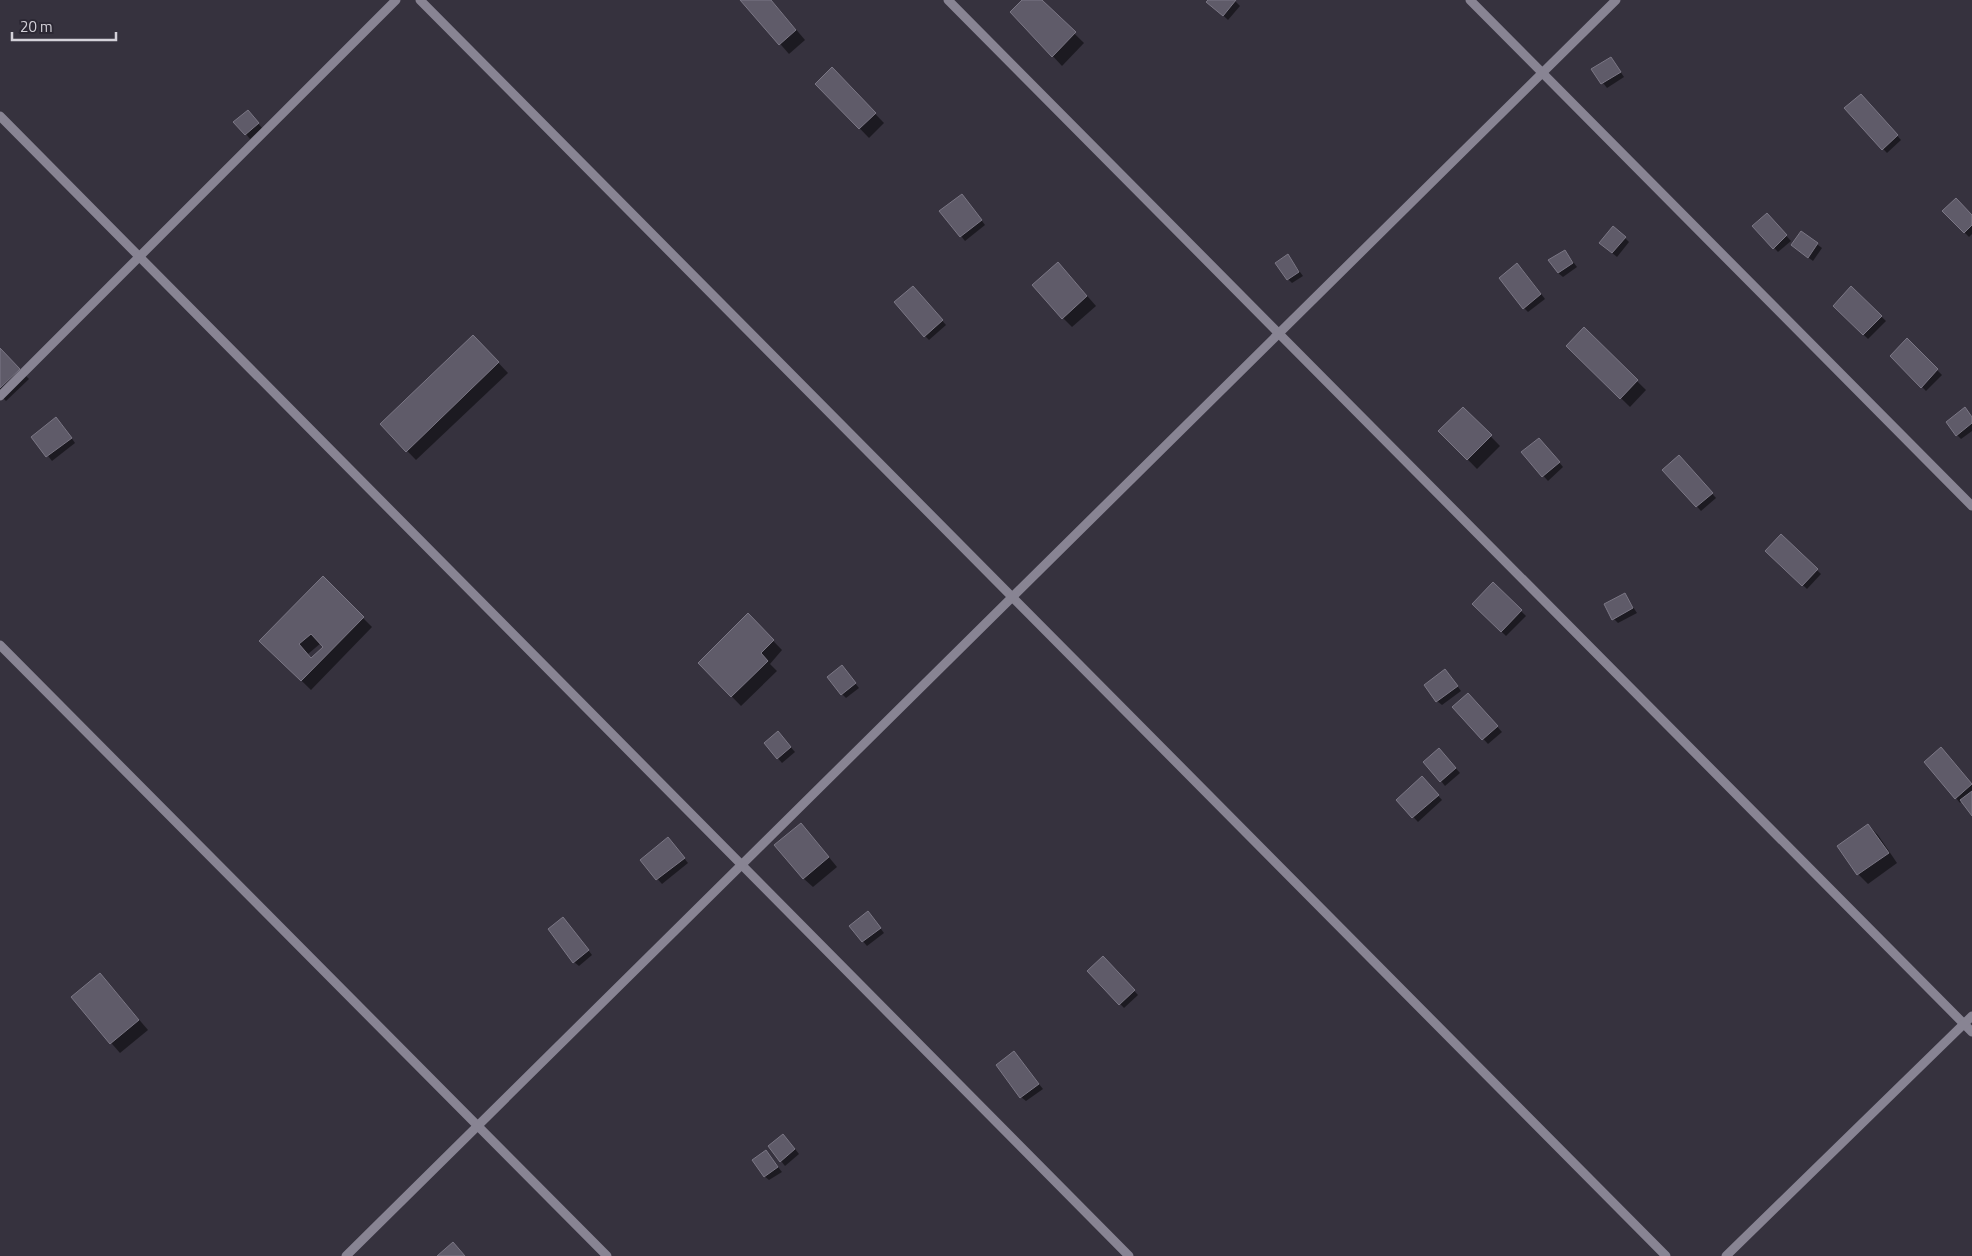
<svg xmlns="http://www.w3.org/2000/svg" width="1972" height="1256" viewBox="0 0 1972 1256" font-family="'Titillium Web',sans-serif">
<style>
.shadow{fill:#0007;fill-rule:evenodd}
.building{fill:#5f5b69;stroke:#7b7785;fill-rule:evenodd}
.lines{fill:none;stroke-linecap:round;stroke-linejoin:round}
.minor{stroke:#888493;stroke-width:9}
</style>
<rect width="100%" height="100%" fill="#36323e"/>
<g class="shadow">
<path d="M742 0H771L805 40 789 54Z"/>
<path d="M1024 0H1040L1084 43 1062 66 1012 12Z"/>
<path d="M1207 0H1234L1240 6 1228 20Z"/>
<path d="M1611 58 1624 77 1607 88 1593 70Z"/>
<path d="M832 69 884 123 869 138 817 84Z"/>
<path d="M1865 100 1901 140 1887 153 1846 109Z"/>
<path d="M252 116 262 128 250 139 246 134Z"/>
<path d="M966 200 985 225 965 241 961 236Z"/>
<path d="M1944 211 1972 217V234L1969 237Z"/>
<path d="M1767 215 1791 241 1778 252 1754 226Z"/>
<path d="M1802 233 1822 248 1813 261 1797 249Z"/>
<path d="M1625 238 1629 242 1617 257 1605 247Z"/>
<path d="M1565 251 1577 267 1563 277 1558 273Z"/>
<path d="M1288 256 1303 276 1292 283 1288 279Z"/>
<path d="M1522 269 1545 299 1528 312 1524 308Z"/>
<path d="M1067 273 1096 306 1072 327 1063 318Z"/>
<path d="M1851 288 1886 321 1868 339 1834 306Z"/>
<path d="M917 292 946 325 929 340 925 336Z"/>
<path d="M1584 329 1646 390 1630 407 1568 346Z"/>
<path d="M473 336 508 373 416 460 382 425Z"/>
<path d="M1907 340 1942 375 1926 391 1892 356Z"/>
<path d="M0 349 29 379 6 401 0 395Z"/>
<path d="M1463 408 1500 446 1477 469 1440 431Z"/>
<path d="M1969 413 1972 417V431L1961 439 1957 435Z"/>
<path d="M61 423 75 443 52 461 33 437Z"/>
<path d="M1544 444 1563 467 1548 481 1523 453Z"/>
<path d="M1683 461 1716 498 1701 511 1664 470Z"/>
<path d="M1781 536 1821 574 1807 589 1767 551Z"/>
<path d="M323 578 372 627 311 690 261 641ZM321 643 324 647 311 659 308 654Z"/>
<path d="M1493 584 1526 616 1506 636 1473 604Z"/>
<path d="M1625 595 1637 613 1618 623 1614 619Z"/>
<path d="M748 615 782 650 770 664 777 671 741 706 699 663Z"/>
<path d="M846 672 859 688 846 698 842 694Z"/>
<path d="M1449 675 1461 691 1442 705 1437 701Z"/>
<path d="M1472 699 1502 732 1488 744 1454 707Z"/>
<path d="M782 737 795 752 782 763 765 743Z"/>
<path d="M1946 753 1972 785V813L1962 801 1960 803 1956 798Z"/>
<path d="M1444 755 1460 773 1445 786 1441 781Z"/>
<path d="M1426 782 1442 800 1418 822 1398 800Z"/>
<path d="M1868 825 1878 835 1897 863 1868 884 1858 874 1839 846Z"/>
<path d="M810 834 837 867 813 887 803 878Z"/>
<path d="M668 838 688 863 662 884 641 860Z"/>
<path d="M872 917 884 933 867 946 850 926Z"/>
<path d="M567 923 592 955 579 966 574 962Z"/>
<path d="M1103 958 1138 995 1124 1008 1089 971Z"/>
<path d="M100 974 148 1030 120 1053 72 998Z"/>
<path d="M1014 1053 1043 1089 1026 1101 1021 1097Z"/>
<path d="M788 1140 799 1154 785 1166 781 1161Z"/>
<path d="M766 1152 782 1172 769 1180 764 1176Z"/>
</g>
<g class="building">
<path d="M740 0H771L796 30 779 45Z"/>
<path d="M1022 0H1042L1076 32 1052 57 1010 12Z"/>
<path d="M1208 0H1236L1223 16 1206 2Z"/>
<path d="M1611 57 1621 72 1601 84 1591 69Z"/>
<path d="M832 67 876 113 859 129 815 84Z"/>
<path d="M1861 94 1898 135 1882 150 1844 108Z"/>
<path d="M248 110 259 123 245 135 233 122Z"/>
<path d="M962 194 982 220 960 237 939 211Z"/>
<path d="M1956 198 1972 215V225L1964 233 1942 211Z"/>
<path d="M1767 213 1787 235 1773 249 1752 226Z"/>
<path d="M1613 226 1626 237 1612 253 1599 243Z"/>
<path d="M1801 231 1818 243 1808 258 1791 245Z"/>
<path d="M1565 250 1573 263 1558 273 1548 260Z"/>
<path d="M1288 254 1299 272 1287 280 1275 263Z"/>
<path d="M1058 262 1087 296 1062 319 1032 285Z"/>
<path d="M1517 263 1541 294 1523 309 1499 278Z"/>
<path d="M913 286 943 320 924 337 894 302Z"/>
<path d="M1851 286 1882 316 1863 335 1833 306Z"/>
<path d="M1584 327 1638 380 1620 399 1566 346Z"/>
<path d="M473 335 499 362 406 452 380 424Z"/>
<path d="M1907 338 1938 369 1921 388 1890 356Z"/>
<path d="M0 348 20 369 0 388Z"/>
<path d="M1463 407 1492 435 1467 460 1438 431Z"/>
<path d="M1965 407 1972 417V423L1956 436 1946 422Z"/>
<path d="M56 417 72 438 46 457 31 437Z"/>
<path d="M1539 438 1560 462 1542 477 1521 452Z"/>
<path d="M1679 455 1713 493 1696 507 1662 470Z"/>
<path d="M1781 534 1818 569 1802 586 1765 551Z"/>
<path d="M323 576 364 617 301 681 259 641ZM311 634 323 647 311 658 299 644Z"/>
<path d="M1493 582 1522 610 1501 632 1472 604Z"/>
<path d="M1625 593 1633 608 1612 620 1604 604Z"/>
<path d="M748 613 774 640 761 653 768 661 731 697 698 663Z"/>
<path d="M842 665 856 683 841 695 827 677Z"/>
<path d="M1445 669 1458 686 1436 702 1424 685Z"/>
<path d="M1468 693 1498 726 1482 740 1452 707Z"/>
<path d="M778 731 791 747 777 759 764 743Z"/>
<path d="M1941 747 1972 784 1955 799 1924 762Z"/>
<path d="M1439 748 1456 768 1440 782 1423 762Z"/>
<path d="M1422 776 1439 795 1412 818 1396 800Z"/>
<path d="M1972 791V816L1960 800Z"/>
<path d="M801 823 829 857 803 879 774 845Z"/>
<path d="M1868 824 1889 853 1857 875 1837 846Z"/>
<path d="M668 837 685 858 656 880 640 860Z"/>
<path d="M868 911 881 928 862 942 849 926Z"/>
<path d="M563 917 589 950 573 963 548 929Z"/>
<path d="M1103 956 1135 990 1119 1005 1087 971Z"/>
<path d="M100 973 139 1020 110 1044 71 997Z"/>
<path d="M1014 1051 1039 1084 1020 1098 996 1065Z"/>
<path d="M783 1134 795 1149 780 1162 768 1146Z"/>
<path d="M766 1150 778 1167 764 1177 752 1160Z"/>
<path d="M453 1242 465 1256H437Z"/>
</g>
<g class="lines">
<g class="minor">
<path d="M420 0 1666 1256"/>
<path d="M948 0 1972 1032"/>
<path d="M1470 0 1972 506"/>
<path d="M0 116 1129 1256"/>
<path d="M0 396 396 0"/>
<path d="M0 645 607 1256"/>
<path d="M346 1256 1616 0"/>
<path d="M1726 1256 1972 1016"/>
</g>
</g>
<path d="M12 32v8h104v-8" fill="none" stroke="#d4d1d9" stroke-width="2.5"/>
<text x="20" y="32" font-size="15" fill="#d4d1d9" stroke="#2c2834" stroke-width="4" paint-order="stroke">20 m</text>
</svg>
